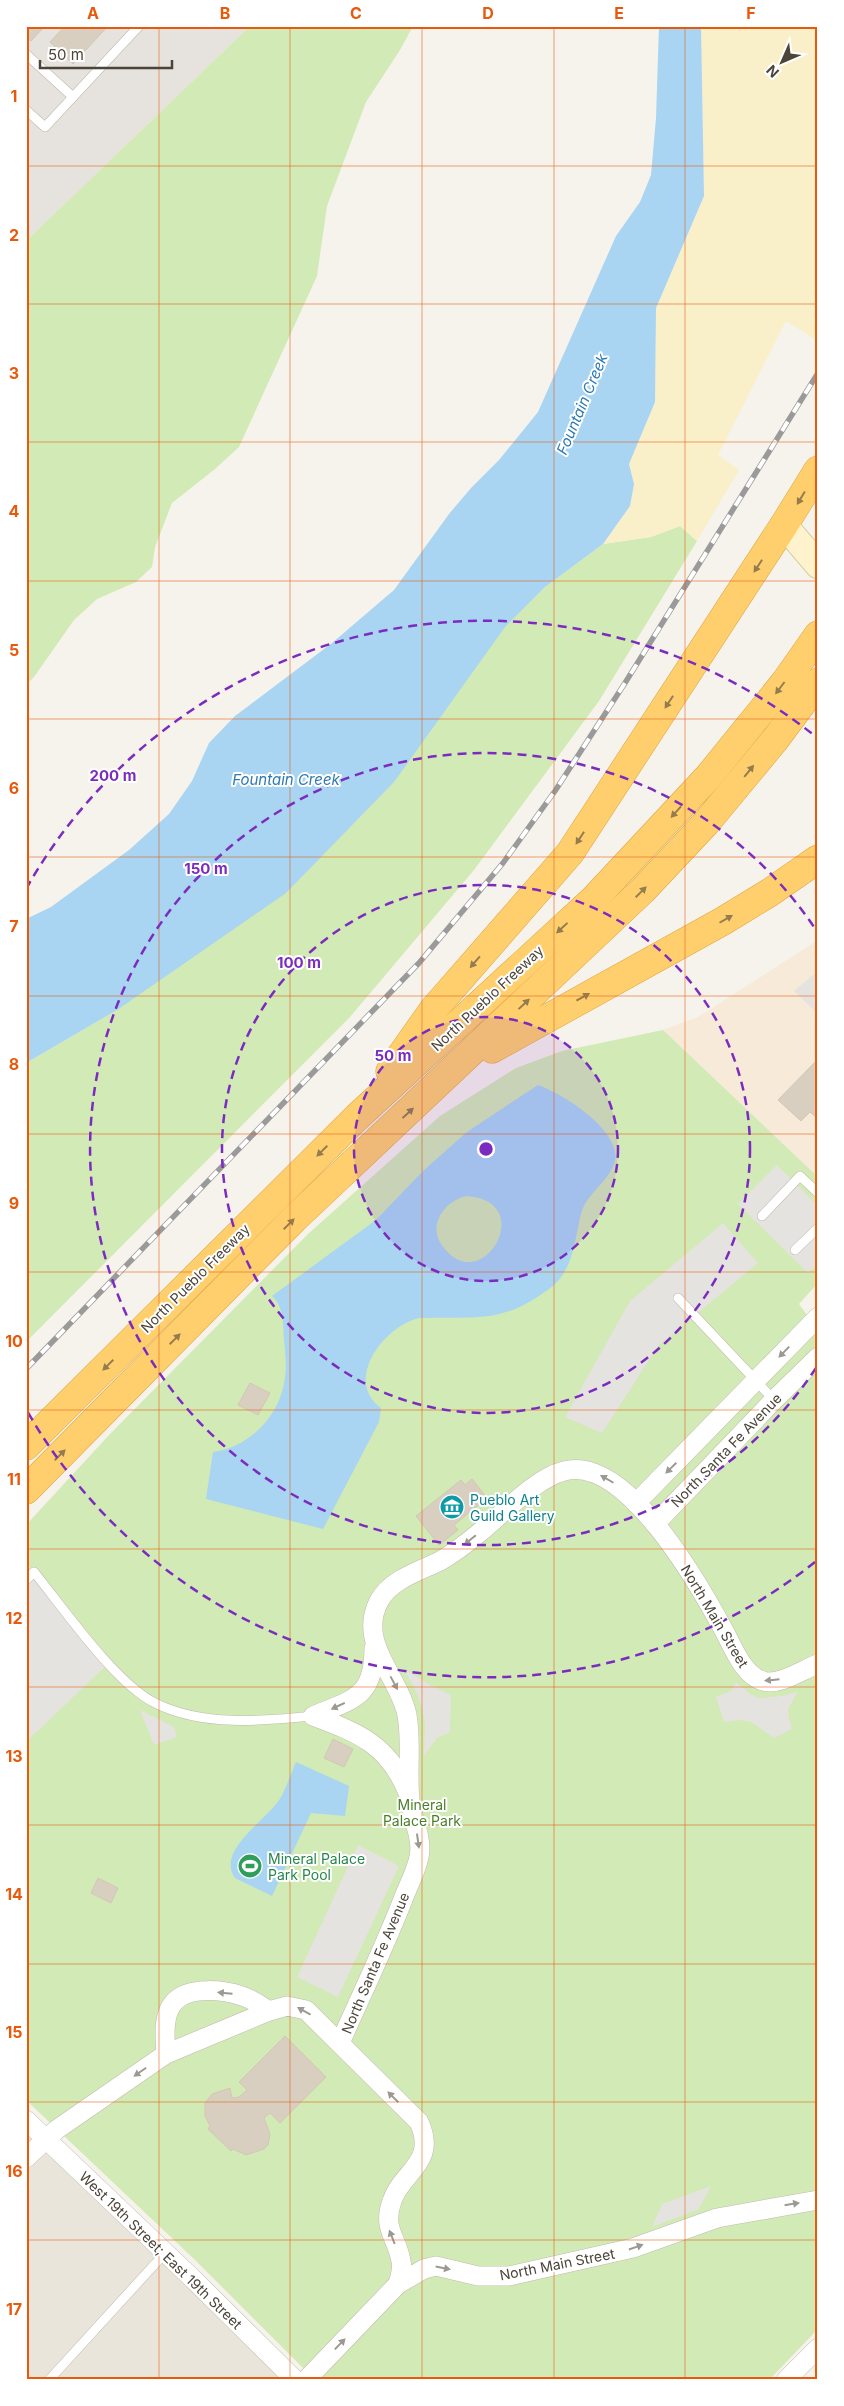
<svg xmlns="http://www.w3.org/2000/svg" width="844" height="2406" viewBox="0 0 844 2406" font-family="Inter,sans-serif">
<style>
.residential{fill:#eae5da}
.commercial{fill:#f7ead8}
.industrial{fill:#e6e2dd}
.green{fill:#d2eab5}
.sand{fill:#f9efc9}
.parking{fill:#e5e3e0}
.water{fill:#a9d4f2;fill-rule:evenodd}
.building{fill:#d8cfc1;stroke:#d3c7b4}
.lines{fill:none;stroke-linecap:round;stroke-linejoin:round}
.lane-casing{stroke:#c2bbae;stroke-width:10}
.street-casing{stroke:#c2bbae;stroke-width:20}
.secondary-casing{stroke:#d6c79b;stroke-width:28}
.highway-casing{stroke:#e0a43c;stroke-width:29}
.lane{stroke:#fff;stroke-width:9}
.street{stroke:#fff;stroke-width:19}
.secondary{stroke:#fff3cd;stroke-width:26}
.highway{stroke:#ffcf6e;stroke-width:28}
.rail-casing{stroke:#9a9a9a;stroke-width:5.5}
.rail{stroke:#fff;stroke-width:4;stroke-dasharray:11;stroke-linecap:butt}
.oneway{fill:#937c4e}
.oneway2{fill:#9c9892}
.grid{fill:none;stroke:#e8590c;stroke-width:1;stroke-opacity:0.55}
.ring{fill:none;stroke:#7b2cbf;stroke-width:2.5;stroke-dasharray:9 6}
.labels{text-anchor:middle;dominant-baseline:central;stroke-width:4;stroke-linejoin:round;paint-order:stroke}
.street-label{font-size:14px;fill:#4b4439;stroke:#fff}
.culture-label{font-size:14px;fill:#0d838f;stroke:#fff;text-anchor:start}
.park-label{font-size:14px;fill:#4a7f2a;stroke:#fff}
.leisure-label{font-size:14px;fill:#27864d;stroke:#fff;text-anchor:start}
.water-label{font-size:15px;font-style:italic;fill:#2e7ab2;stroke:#fff}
.centre{fill:#7b2cbf;stroke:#fff;stroke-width:2.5}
.ring-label{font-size:15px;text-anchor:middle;font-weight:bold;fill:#7b2cbf;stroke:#fff;stroke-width:4;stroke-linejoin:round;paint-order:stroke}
.neatline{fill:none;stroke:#e8590c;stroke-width:2}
.grid-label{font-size:16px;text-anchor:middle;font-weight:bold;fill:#e8590c}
</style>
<rect width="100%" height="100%" fill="#f6f3ec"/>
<path class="residential" d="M26 2120 295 2380H26Z"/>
<path class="commercial" d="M818 940V1177L663 1030 698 1017Z"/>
<path class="industrial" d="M26 26H250L26 241Z"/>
<g class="green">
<path d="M250 26H413L400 50 366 102 327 206 317 276 239 447 215 469 172 503 155 547 152 567 136 582 97 599 74 620 34 677 26 685V241Z"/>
<path d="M680 526 697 541 599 701 474 870 350 1017 26 1342V1063L117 1010 545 587 603 544 651 537Z"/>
<path d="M663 1030 818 1177V1283L799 1304 818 1330V2329L769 2380H315L194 2259 26 2100V1525L110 1434 308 1234 440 1116 516 1068 562 1051Z"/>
</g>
<path class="sand" d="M701 26H818V341L786 321 718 455 739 470 697 541 680 526 651 537 603 544 630 506 634 484 629 464 655 402 656 308 704 196Z"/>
<g class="parking">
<path d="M818 971V1014L794 991Z"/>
<path d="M777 1165 818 1206V1263L808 1273 738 1204Z"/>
<path d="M723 1223 758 1263 658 1346 602 1433 565 1417 630 1301Z"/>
<path d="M26 1562 109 1663 26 1742Z"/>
<path d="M403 1668 430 1685 451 1695 450 1732 437 1738 424 1756 425 1723 421 1704 414 1687Z"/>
<path d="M736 1682 750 1694 759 1698 783 1696 798 1691 788 1709 789 1719 792 1729 774 1738 751 1722 740 1720 724 1722 716 1697 731 1691Z"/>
<path d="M140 1710 174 1727 177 1737 154 1745Z"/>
<path d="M358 1845 399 1866 338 1997 297 1977Z"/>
<path d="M711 2186 699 2209 652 2227 662 2204Z"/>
</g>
<g class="water">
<path d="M659 26H701L704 196 656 308 655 402 629 464 634 484 630 506 603 544 545 587 505 627 394 782 286 893 117 1010 26 1063V919L51 907 129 850 169 814 192 781 209 743 235 716 332 643 394 590 449 514 471 488 499 460 538 412 616 236 640 202 651 175 656 118Z"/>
<path d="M538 1085C562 1093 626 1133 614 1164 607 1183 586 1194 581 1214 574 1241 574 1271 549 1289 500 1325 477 1316 420 1318 386 1324 342 1380 381 1408L379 1422 323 1529 206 1499 213 1452C250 1447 281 1415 285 1377 287 1365 285 1352 284 1339 283 1324 284 1307 272 1296L376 1220 424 1170 467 1132ZM466 1196C539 1200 483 1298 444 1248 426 1227 443 1202 466 1196Z"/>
<path d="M296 1762 349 1786 345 1816 311 1813 272 1896 235 1878C215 1850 269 1819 281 1797 287 1786 291 1773 296 1762Z"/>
</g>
<g class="building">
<path d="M26 26H45L31 41 26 37Z"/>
<path d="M65 26H108L73 64 50 42Z"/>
<path d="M818 1059V1119L810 1112 801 1121 778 1100Z"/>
<path d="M250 1383 270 1393 258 1415 238 1405Z"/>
<path d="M472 1479 487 1498 454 1525 458 1530 439 1545 416 1516 461 1480 465 1485Z"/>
<path d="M333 1739 353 1749 344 1767 324 1758Z"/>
<path d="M98 1878 118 1888 111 1903 91 1893Z"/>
<path d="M285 2036 326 2077 280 2123 270 2113 264 2118 270 2134 268 2145 264 2149 246 2155 233 2149 231 2151 208 2129 210 2126 205 2116V2103L212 2094 230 2088 232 2098 239 2097 247 2090 239 2082Z"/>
</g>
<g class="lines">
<defs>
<g id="lane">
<path d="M26 54 73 97"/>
<path d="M26 110 45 127 139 26"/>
<path d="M762 1216 800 1176 818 1193"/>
<path d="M795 1250 818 1228"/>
<path d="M678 1298 774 1400"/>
<path d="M26 1580 34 1572C64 1609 115 1683 155 1703 203 1727 262 1721 313 1716"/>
<path d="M49 2380 165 2253"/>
</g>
<g id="street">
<path d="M636 1503 818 1317"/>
<path d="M655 1524 774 1400 818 1357"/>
<path d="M374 1648C374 1697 354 1699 313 1716 359 1733 389 1745 408 1793"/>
<path d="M340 2043C361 1996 383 1950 402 1902 407 1888 416 1872 419 1857 423 1839 412 1818 410 1800 407 1772 412 1743 407 1715 399 1676 357 1643 379 1601 391 1579 420 1571 440 1561 454 1553 467 1543 479 1533 504 1513 534 1479 564 1471 625 1454 698 1583 722 1627 732 1644 742 1675 763 1681 779 1686 802 1670 818 1664"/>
<path d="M166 2054C165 2038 162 2014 175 2001 190 1986 224 1990 242 1996 252 1999 260 2005 269 2011"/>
<path d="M26 2120 193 2279 295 2380"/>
<path d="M26 2158 56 2130 166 2054 269 2011 287 2006 306 2010 419 2122C438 2163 401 2172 392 2201 382 2229 397 2237 401 2261 403 2268 400 2277 398 2284"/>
<path d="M306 2380 398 2284 424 2269 436 2266 478 2276H509L633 2248 717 2218 818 2200"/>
<path d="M786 2380 818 2348"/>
</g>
<path id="secondary" d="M784 525 818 565"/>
<g id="highway">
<path d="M492 1049 723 921 769 893 818 859"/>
<path d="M390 1071 433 1010 570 853 784 525 818 470"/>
<path d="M26 1446 357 1117 594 899 708 777 785 682 818 635"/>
<path d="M26 1490 294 1219 643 890 706 823 774 741 818 682"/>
</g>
</defs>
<use href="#lane" class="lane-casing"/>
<use href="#street" class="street-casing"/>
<use href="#secondary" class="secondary-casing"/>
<use href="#highway" class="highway-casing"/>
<use href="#lane" class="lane"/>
<use href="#street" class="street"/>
<use href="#secondary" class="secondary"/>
<use href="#highway" class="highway"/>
<defs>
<path id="rail" d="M26 1369 419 963 503 863 555 791 625 683 818 373"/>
</defs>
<use href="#rail" class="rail-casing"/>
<use href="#rail" class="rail"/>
</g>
<defs><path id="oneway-solid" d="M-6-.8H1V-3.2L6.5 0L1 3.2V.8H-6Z" transform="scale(1.25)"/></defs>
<g class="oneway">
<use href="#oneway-solid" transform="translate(801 498) rotate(121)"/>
<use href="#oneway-solid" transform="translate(758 566) rotate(123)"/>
<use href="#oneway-solid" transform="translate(780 688) rotate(127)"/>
<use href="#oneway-solid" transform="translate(669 702) rotate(123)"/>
<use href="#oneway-solid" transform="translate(749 771) rotate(-51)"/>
<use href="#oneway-solid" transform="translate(676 812) rotate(132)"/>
<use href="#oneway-solid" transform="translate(580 838) rotate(123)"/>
<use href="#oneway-solid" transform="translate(641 892) rotate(-45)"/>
<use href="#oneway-solid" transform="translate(726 919) rotate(-30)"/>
<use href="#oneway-solid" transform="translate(562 928) rotate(137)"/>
<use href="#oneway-solid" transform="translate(475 962) rotate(131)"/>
<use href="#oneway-solid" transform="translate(583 997) rotate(-29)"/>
<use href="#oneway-solid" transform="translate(524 1004) rotate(-43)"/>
<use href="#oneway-solid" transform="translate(408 1113) rotate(-43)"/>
<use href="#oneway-solid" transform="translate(322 1151) rotate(135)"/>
<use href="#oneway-solid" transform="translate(289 1224) rotate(-45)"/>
<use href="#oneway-solid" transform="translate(175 1339) rotate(-45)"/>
<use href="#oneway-solid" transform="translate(108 1365) rotate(135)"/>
<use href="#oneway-solid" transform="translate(60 1455) rotate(-45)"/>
</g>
<g class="oneway2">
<use href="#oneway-solid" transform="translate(784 1352) rotate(134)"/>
<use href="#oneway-solid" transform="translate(671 1468) rotate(135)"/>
<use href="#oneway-solid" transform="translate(607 1479) rotate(-150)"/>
<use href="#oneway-solid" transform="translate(470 1540) rotate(141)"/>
<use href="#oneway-solid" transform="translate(772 1680) rotate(174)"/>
<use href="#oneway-solid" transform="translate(394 1683) rotate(62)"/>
<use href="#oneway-solid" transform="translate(338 1706) rotate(155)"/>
<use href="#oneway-solid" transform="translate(418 1841) rotate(82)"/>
<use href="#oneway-solid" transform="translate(225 1993) rotate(-175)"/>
<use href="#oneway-solid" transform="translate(304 2011) rotate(-151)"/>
<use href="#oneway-solid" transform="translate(140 2072) rotate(145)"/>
<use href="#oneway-solid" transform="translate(393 2097) rotate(-135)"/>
<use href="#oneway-solid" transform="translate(792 2204) rotate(-9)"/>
<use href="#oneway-solid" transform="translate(392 2237) rotate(-111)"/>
<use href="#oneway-solid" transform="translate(636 2247) rotate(-19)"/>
<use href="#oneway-solid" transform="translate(443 2268) rotate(11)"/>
<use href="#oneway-solid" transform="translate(340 2344) rotate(-46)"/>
</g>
<path class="grid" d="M159 26V2380M290 26V2380M422 26V2380M554 26V2380M685 26V2380M26 166H818M26 304H818M26 442H818M26 581H818M26 719H818M26 857H818M26 996H818M26 1134H818M26 1272H818M26 1410H818M26 1549H818M26 1687H818M26 1825H818M26 1964H818M26 2102H818M26 2240H818"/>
<circle cx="486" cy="1149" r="132" fill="#7b2cbf" fill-opacity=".12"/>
<g class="ring">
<circle cx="486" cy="1149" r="132"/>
<circle cx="486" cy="1149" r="264"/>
<path d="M816 1368A396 396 0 1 1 816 930"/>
<path d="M815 1562A528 528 0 0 1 26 1409M26 889A528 528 0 0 1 815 736"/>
</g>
<defs>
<symbol id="museum-disc" viewBox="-11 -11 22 22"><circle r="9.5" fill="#0f9aa8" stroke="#fff"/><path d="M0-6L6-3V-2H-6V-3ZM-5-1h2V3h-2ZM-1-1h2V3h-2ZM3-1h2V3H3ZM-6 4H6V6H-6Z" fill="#fff"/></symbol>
<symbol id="stadium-disc" viewBox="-11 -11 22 22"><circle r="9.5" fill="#2e9e5b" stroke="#fff"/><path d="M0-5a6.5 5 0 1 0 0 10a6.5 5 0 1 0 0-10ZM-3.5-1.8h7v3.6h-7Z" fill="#fff"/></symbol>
</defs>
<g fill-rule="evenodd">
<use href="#museum-disc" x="438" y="1493" width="28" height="28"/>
<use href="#stadium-disc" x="236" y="1852" width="28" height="28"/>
</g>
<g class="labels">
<g class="street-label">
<text transform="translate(487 998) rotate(-43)">North Pueblo Freeway</text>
<text transform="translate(195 1278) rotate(-45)">North Pueblo Freeway</text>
<text transform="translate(726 1450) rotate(-46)">North Santa Fe Avenue</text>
<text transform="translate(715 1616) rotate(59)">North Main Street</text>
<text transform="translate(375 1963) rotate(-67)">North Santa Fe Avenue</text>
<text transform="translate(161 2250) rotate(44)">West 19th Street; East 19th Street</text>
<text transform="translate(557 2264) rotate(-11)">North Main Street</text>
</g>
<g class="culture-label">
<text x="470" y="1499">Pueblo Art<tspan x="470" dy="16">Guild Gallery</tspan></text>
</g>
<g class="park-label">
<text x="422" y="1804">Mineral<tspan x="422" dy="16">Palace Park</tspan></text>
</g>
<g class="leisure-label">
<text x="268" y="1858">Mineral Palace<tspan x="268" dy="16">Park Pool</tspan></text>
</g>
<g class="water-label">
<text transform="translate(582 404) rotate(-67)">Fountain Creek</text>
<text x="286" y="779">Fountain Creek</text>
</g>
</g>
<circle cx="486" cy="1149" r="8" class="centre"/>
<g class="ring-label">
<text x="113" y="781">200 m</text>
<text x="206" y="874">150 m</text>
<text x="299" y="968">100 m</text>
<text x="393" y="1061">50 m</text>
</g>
<rect width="844" height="2406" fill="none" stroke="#ffffff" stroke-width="55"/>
<g transform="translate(782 62) rotate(225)" stroke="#ffffff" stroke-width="4" paint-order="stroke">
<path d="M0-4L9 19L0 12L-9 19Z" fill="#4b4439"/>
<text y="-8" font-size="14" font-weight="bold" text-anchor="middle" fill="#4b4439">N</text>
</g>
<path d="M40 60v8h132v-8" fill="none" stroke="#4b4439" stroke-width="2.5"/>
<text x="48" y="60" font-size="15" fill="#4b4439" stroke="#ffffff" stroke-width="4" paint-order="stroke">50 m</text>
<rect x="28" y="28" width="788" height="2350" class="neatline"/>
<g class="grid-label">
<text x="93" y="19">A</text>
<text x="225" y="19">B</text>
<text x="356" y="19">C</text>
<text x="488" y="19">D</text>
<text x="619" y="19">E</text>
<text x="751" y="19">F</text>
<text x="14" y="102">1</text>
<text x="14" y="241">2</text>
<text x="14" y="379">3</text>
<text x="14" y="517">4</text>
<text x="14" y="656">5</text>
<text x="14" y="794">6</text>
<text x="14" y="932">7</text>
<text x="14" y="1070">8</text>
<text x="14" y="1209">9</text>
<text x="14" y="1347">10</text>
<text x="14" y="1485">11</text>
<text x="14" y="1624">12</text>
<text x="14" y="1762">13</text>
<text x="14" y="1900">14</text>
<text x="14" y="2038">15</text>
<text x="14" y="2177">16</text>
<text x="14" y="2315">17</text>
</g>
</svg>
